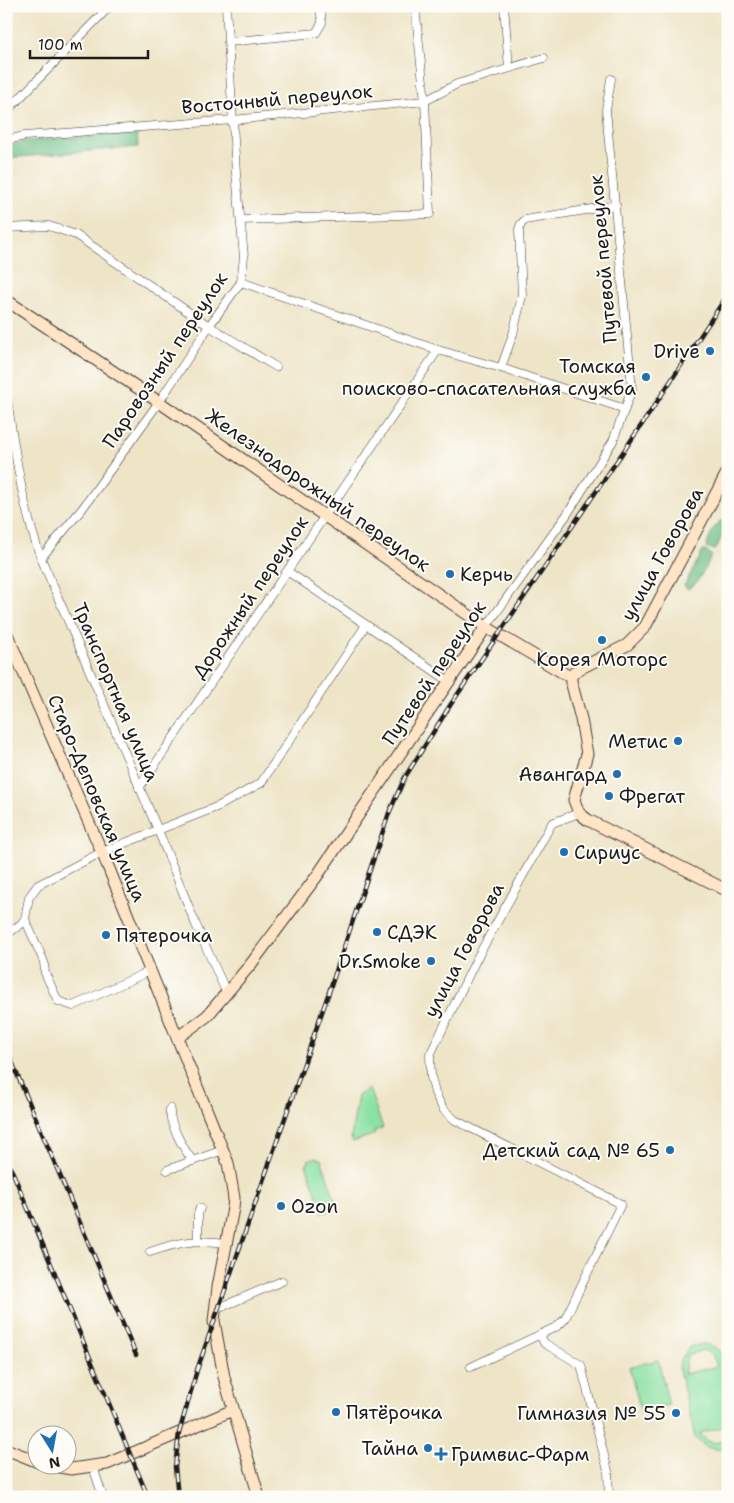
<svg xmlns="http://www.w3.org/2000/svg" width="734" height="1503" viewBox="0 0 734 1503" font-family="'Shantell Sans',sans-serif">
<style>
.green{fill:#8be1a3;stroke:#547e60;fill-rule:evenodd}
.forest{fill:#70bf89;stroke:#466e52}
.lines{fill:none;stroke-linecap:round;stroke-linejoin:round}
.street-casing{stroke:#3c3a36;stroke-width:9}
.secondary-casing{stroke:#3c3a36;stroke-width:13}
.street{stroke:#fff;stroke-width:8}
.secondary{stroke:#ffe4c6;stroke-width:11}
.rail-casing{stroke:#1c1c1c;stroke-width:4.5}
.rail{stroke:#fdfcf7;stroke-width:2.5;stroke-dasharray:8;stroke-linecap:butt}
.poi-dot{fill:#1f6fb2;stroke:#fdfcf7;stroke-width:2}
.labels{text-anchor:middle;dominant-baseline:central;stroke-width:4;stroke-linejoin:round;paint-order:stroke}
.street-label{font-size:19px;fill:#1c1c1c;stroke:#fdfcf7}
.poi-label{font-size:19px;fill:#1c1c1c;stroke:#fdfcf7;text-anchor:end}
</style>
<rect width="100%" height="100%" fill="#fdfcf7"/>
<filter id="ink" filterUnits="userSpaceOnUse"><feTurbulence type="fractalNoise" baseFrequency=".02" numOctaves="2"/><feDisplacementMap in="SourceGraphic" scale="10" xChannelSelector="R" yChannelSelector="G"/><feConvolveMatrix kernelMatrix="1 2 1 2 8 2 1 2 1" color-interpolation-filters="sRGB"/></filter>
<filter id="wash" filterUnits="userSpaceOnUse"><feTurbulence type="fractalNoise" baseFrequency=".0096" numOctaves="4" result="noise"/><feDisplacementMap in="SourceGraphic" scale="20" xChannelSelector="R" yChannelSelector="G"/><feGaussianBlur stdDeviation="1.12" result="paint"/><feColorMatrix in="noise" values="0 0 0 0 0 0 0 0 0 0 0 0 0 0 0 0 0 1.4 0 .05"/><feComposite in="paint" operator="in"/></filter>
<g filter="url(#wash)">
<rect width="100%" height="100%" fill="#eee4c6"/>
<g class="green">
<path d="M369 1089 383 1128 374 1131 375 1134 353 1142 351 1138 358 1095Z"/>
<path d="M317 1157 318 1159H321L338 1208 323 1213 306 1164 309 1163 308 1160Z"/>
<path d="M703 1344C709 1345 714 1346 718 1350 733 1362 728 1407 728 1426L699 1433C705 1441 710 1443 720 1442L728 1433V1447C715 1453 703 1447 695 1437L679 1369 680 1361 689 1347ZM702 1350C711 1351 714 1358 717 1366L684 1374 687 1356Z"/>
<path d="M658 1360 669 1405 641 1412 629 1367Z"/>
</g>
<g class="forest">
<path d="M137 132 138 147 7 158V146L26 141Z"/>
<path d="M727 520 728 525 715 550 706 547 713 529 720 521Z"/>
<path d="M703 551H706L712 556 697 582 688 589 684 586Z"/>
</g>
</g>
<g filter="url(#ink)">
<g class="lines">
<defs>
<g id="street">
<path d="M504 6 509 68"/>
<path d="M229 42 316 33 322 23 320 6"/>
<path d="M6 112 110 6"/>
<path d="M6 140 25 136 233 120 425 101 457 84 544 58"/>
<path d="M241 220 430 214 425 101 415 6"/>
<path d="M6 228 49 226 76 235 209 326 276 367"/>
<path d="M241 282 438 350 501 368 625 409"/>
<path d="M501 368 513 334 522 296 519 229 521 224 525 220 616 205"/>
<path d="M6 393C15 449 21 504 41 558L158 830 196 925 227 994"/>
<path d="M41 558 82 509 159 402 209 326 241 282 244 257 236 173 226 6"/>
<path d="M287 571 449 681"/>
<path d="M486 627 568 513 613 441 632 389 606 110 611 79"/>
<path d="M139 788 438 350"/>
<path d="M25 919 44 962 45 973 58 1001 73 1006 150 971"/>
<path d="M6 935 21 924 25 919 29 897 38 885 102 852 219 806 261 783 366 625"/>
<path d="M170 1108C168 1122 184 1150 193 1161"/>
<path d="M167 1170 223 1150"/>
<path d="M198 1240V1214L200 1208"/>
<path d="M150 1252C179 1242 195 1239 226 1243"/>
<path d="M215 1312 219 1308 282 1281"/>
<path d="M540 1334 544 1343 581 1365 608 1471 609 1497"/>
<path d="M471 1367 558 1326 565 1319 621 1204 455 1120 443 1109 435 1093 431 1077 430 1055 476 960 552 823 579 813"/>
<path d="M93 1467 103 1497"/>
</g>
<g id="secondary">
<path d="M6 300 159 402 486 627 570 677 581 719 587 754 574 800 579 813 588 820 728 891"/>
<path d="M6 632 107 864 228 1163 234 1198 233 1208 218 1287 214 1321 224 1377 259 1497"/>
<path d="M570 677 577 670 627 645 645 627 728 471"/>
<path d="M177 1038 207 1016 251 964 317 876 486 627"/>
<path d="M6 1449 38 1462"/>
<path d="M55 1466 71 1469 107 1464 233 1410"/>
</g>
</defs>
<use href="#street" class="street-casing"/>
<use href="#secondary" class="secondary-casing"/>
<use href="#street" class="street"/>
<use href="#secondary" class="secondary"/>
<defs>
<g id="rail">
<path d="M6 1048 136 1355"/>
<path d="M6 1160 13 1173 148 1497"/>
<path d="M178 1497 175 1467 179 1433 197 1370 328 995 389 813 405 777 451 704 649 414 728 294"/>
</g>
</defs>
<use href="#rail" class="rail-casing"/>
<use href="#rail" class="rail"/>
</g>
</g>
<g class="poi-dot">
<circle cx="710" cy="351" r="5"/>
<circle cx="646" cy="377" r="5"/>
<circle cx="450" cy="574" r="5"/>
<circle cx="602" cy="640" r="5"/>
<circle cx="678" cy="741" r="5"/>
<circle cx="617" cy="774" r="5"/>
<circle cx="609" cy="796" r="5"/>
<circle cx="564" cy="852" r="5"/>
<circle cx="377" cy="932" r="5"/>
<circle cx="106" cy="935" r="5"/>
<circle cx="431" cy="961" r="5"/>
<circle cx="670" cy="1150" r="5"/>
<circle cx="281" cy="1206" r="5"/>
<circle cx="336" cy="1412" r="5"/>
<circle cx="676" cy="1413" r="5"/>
<circle cx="428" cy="1448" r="5"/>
<path d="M438.5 1446.5h5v5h5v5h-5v5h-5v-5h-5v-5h5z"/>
</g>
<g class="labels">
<g class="street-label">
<text transform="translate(277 99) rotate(-5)">Восточный переулок</text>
<text transform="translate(603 259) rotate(-95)">Путевой переулок</text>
<text transform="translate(165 360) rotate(-56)">Паровозный переулок</text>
<text transform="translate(318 490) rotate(35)">Железнодорожный переулок</text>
<text transform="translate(662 554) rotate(-61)">улица Говорова</text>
<text transform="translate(250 597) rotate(-56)">Дорожный переулок</text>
<text transform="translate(434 673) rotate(-56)">Путевой переулок</text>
<text transform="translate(116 692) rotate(67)">Транспортная улица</text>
<text transform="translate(97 798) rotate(67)">Старо-Деповская улица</text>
<text transform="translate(464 950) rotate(-62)">улица Говорова</text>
</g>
<g class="poi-label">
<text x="700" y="351">Drive</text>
<text x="636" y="366">Томская<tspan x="636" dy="22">поисково-спасательная служба</tspan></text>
<text x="460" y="574" text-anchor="start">Керчь</text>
<text x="602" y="659" text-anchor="middle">Корея Моторс</text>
<text x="668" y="741">Метис</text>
<text x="607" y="774">Авангард</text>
<text x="619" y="796" text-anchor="start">Фрегат</text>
<text x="574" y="852" text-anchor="start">Сириус</text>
<text x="387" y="932" text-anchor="start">СДЭК</text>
<text x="116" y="935" text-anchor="start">Пятерочка</text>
<text x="421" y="961">Dr.Smoke</text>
<text x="660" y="1150">Детский сад № 65</text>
<text x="291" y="1206" text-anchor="start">Ozon</text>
<text x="346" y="1412" text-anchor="start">Пятёрочка</text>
<text x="666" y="1413">Гимназия № 55</text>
<text x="418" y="1448">Тайна</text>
<text x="451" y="1454" text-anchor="start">Гримвис-Фарм</text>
</g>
</g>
<rect width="734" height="1503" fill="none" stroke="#fdfcf7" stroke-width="25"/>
<g transform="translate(52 1450) rotate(169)"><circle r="24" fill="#fdfcf7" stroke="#a3a29f"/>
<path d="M0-4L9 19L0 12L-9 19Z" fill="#1f6fb2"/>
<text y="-8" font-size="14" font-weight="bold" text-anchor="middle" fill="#1c1c1c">N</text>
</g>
<path d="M30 50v8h118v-8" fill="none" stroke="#1c1c1c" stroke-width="2.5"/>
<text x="38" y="50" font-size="15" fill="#1c1c1c" stroke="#fdfcf7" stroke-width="4" paint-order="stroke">100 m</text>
</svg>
